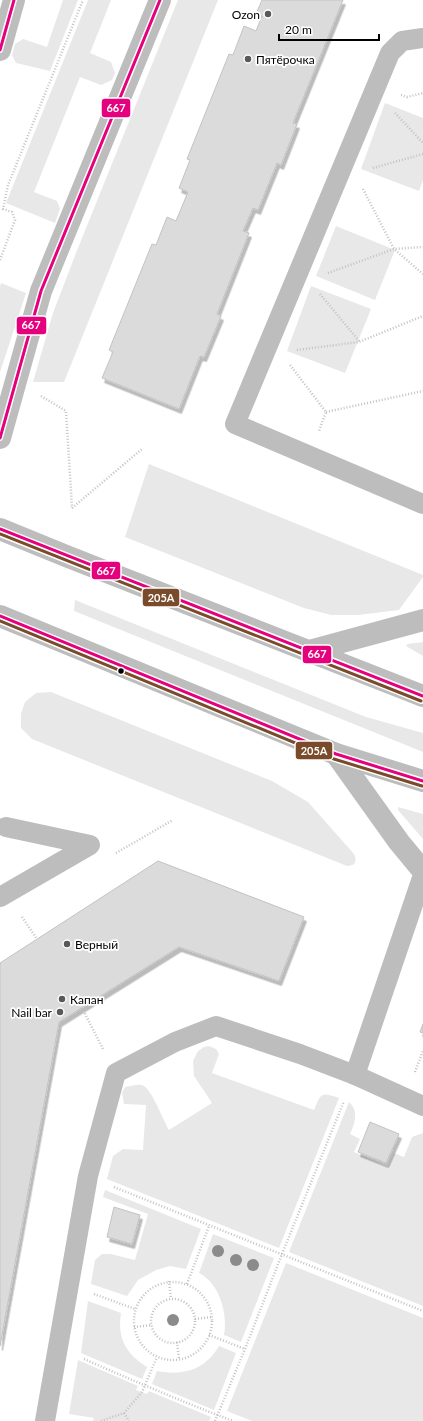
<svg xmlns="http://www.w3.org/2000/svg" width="423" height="1421" viewBox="0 0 423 1421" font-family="Lato,sans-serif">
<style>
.green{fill:#e8e8e8}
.building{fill:#dbdbdb;stroke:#c3c3c3;filter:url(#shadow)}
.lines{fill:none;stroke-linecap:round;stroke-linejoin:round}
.path{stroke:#c2c2c2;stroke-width:2.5;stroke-dasharray:1 2;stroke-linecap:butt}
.lane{stroke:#bdbdbd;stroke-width:20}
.street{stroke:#bdbdbd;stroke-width:22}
.bus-1-casing{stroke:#fff;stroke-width:6}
.bus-2-casing{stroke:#fff;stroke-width:6}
.bus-1{stroke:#e5007d;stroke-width:3}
.bus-2{stroke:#7a4b2a;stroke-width:3}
.tree{fill:#8b8b8b}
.poi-dot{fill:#595959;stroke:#fff;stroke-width:1.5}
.bus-dot{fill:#000;stroke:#fff;stroke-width:1.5}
.labels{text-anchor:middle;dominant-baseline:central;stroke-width:3.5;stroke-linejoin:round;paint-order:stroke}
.poi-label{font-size:12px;fill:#000;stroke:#fff;text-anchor:start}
.line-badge{stroke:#fff;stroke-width:1.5}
.badge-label{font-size:11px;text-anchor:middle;font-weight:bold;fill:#fff}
</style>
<defs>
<filter id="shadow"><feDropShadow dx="2.5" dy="4.5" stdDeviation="0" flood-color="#0004"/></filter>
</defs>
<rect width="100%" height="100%" fill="#fff"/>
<g class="green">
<path d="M63 0H78L50 71 16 63 12 55 15 44 23 39 47 47Z"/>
<path d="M88 0H111L90 53 111 62 115 73 112 80 101 85 80 77 34 192 57 201 60 209 55 223 6 203Z"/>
<path d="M178 0H218L64 382H33L53 313 76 253Z"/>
<path d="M385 103 423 118V180L419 191 361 169Z"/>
<path d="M336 226 395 250 375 300 316 276Z"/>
<path d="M1 283 26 293 0 372V287Z"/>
<path d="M311 286 371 309 345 373 287 351Z"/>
<path d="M149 464 423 575V577L399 610 358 615H331L304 608 125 537Z"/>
<path d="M75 600 366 717 423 733V752L74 611Z"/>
<path d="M423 642V656L406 646 408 644Z"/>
<path d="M51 692 272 781 308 802 354 854C357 861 356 866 347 866L32 739 21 728V714L25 702 36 693Z"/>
<path d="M398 807 423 814V839L398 810Z"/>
<path d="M209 1046 216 1049 219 1054 212 1073 314 1110C321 1094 320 1091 339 1098L279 1248 107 1179 113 1156 123 1149 143 1150 146 1105 124 1104 122 1093 125 1087C131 1086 139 1083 144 1086 153 1092 163 1120 169 1130L212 1103 194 1076 193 1061 198 1051 204 1047Z"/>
<path d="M349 1102C359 1111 355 1123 350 1134L360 1139 354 1152 388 1167 394 1153 404 1157 412 1137 423 1133V1306L289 1252Z"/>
<path d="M105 1190 201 1229 186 1269 170 1266 156 1270 138 1280 127 1296 91 1284 95 1260 102 1254H111L135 1260 148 1214 103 1197Z"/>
<path d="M213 1234 274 1258 241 1342 224 1335C228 1314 220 1284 199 1273Z"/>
<path d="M286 1263 423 1318V1421H252L227 1411Z"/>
<path d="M88 1301 121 1313C117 1338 126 1354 147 1367L142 1379 81 1353Z"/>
<path d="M219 1346 236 1353 214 1410 152 1384 157 1371C183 1376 205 1370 219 1346Z"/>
<path d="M78 1360 138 1386 136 1390 147 1394 149 1391 211 1417 209 1421H93L94 1418 69 1414Z"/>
</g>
<g class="building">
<path d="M262 0H343L293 123 297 124 281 165 277 163 258 210 253 208 243 231 249 233 217 314 221 316 204 357 200 356 179 409 102 378 113 352 109 350 152 244 156 245 167 217 176 221 188 192 179 188 190 160 187 159 229 54 233 55 244 26 256 31 262 16 256 14Z"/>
<path d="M158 861 304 917 279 981 179 947 59 1022 0 1346V963Z"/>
<path d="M423 1024V1033L420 1032Z"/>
<path d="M370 1122 399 1134 386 1163 358 1152Z"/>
<path d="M114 1207 140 1215 132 1244 107 1237Z"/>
</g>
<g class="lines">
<g class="path">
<path d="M401 95 407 97 423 93"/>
<path d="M395 113 423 143"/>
<path d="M373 168 423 154"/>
<path d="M363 189 394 249 423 274"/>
<path d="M0 260 15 220 12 212 3 209 8 185 83 0"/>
<path d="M328 273 394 249 423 247"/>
<path d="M320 294 359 341"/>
<path d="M297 350 359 342 423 316"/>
<path d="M290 365 326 412 319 431"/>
<path d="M41 396 66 411 72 508"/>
<path d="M326 412 423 391"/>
<path d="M72 508 142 449"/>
<path d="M116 853 173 820"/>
<path d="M22 917 37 939"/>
<path d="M82 1008 103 1049"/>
<path d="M415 1072 423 1051"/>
<path d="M114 1187 423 1311"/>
<path d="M169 1281 171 1299"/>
<circle cx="173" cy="1321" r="39"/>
<path d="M187 1284 209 1226"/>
<path d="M94 1294 135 1309"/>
<circle cx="173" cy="1321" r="22"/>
<path d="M195 1319 212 1317"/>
<path d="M134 1327 152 1325"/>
<path d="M209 1335 245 1349"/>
<path d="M177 1342 179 1359"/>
<path d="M84 1359C134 1381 183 1402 233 1421"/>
<path d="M124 1413 129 1421"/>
<path d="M101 1421 124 1413 142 1392 157 1357"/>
<path d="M215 1421 245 1349 282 1254 344 1101"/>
</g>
<g class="lane">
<path d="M423 38 402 41 390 53 235 424 423 504"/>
<path d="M0 897 90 845 6 827"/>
<path d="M355 1075 423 875"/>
<path d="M45 1421 88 1176 116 1073 175 1042 216 1026 300 1054 355 1075 423 1106"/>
</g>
<g class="street">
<path d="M0 50 14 0"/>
<path d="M0 438 41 291 160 0"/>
<path d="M0 529 66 556 423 696"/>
<path d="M0 616 336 754 423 781"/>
<path d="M309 651 423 620"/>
<path d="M336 754 399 842 423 871"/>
</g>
<defs>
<g id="bus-1">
<path d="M0 50 14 0"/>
<path d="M0 438 41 291 160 0"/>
<path d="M0 529 423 696"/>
<path d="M0 616 336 754 423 781"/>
</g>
<g id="bus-2">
<path d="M0 534 421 701"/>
<path d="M0 621 334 759 422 786"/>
</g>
</defs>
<use href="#bus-1" class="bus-1-casing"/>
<use href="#bus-2" class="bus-2-casing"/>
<use href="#bus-1" class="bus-1"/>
<use href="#bus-2" class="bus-2"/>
</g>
<g class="tree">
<circle cx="218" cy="1251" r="6"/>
<circle cx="236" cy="1260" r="6"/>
<circle cx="253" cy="1265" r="6"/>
<circle cx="173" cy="1320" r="6"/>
</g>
<g class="poi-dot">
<circle cx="268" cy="14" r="4"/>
<circle cx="248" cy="59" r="4"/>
<circle cx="67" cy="944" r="4"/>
<circle cx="62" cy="999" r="4"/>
<circle cx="60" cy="1012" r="4"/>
</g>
<circle class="bus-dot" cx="121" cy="671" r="3.5"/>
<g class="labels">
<g class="poi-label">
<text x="260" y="14" text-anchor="end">Ozon</text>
<text x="256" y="59">Пятёрочка</text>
<text x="75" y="944">Верный</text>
<text x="70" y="999">Капан</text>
<text x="52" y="1012" text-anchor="end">Nail bar</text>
</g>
</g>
<g class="line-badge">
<rect x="101" y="98" width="30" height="20" rx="4" fill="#e5007d"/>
<rect x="16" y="316" width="31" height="19" rx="4" fill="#e5007d"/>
<rect x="91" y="561" width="30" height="19" rx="4" fill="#e5007d"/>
<rect x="142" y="588" width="38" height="19" rx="4" fill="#7a4b2a"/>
<rect x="302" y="645" width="30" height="19" rx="4" fill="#e5007d"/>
<rect x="295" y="741" width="38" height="19" rx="4" fill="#7a4b2a"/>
</g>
<g class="badge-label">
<text x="116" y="112">667</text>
<text x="31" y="329">667</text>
<text x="106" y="575">667</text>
<text x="161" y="602">205А</text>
<text x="317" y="658">667</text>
<text x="314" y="755">205А</text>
</g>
<path d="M279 34v6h100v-6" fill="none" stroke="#000000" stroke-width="2"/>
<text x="285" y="34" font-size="12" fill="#000000" stroke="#ffffff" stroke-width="3" paint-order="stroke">20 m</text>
</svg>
